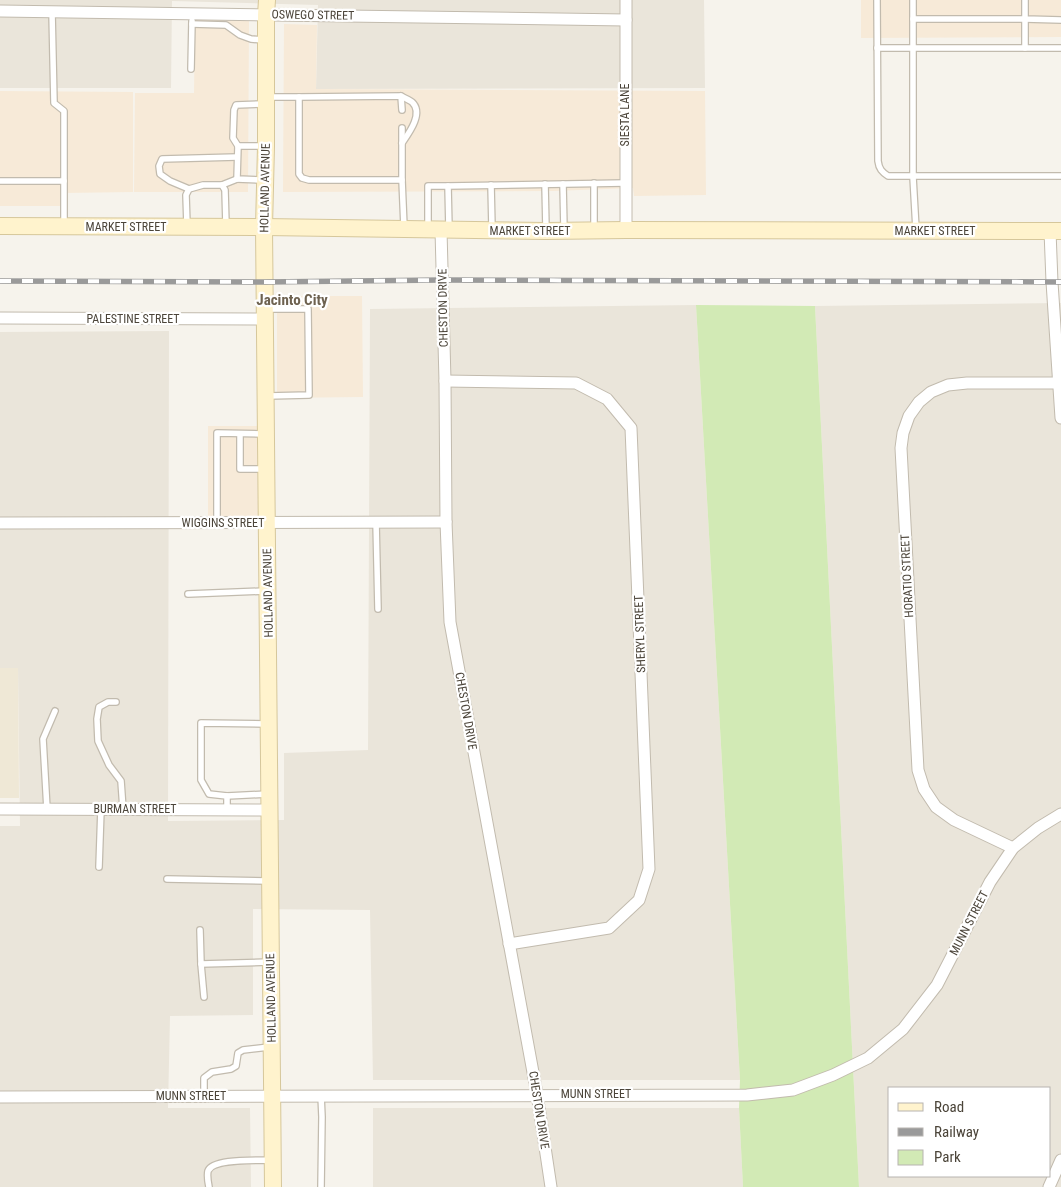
<svg xmlns="http://www.w3.org/2000/svg" width="1061" height="1187" viewBox="0 0 1061 1187" font-family="'Roboto Condensed',sans-serif">
<style>
.residential{fill:#eae5da;fill-rule:evenodd}
.commercial{fill:#f7ead8}
.education{fill:#efe8d6}
.green{fill:#d2eab5}
.lines{fill:none;stroke-linecap:round;stroke-linejoin:round}
.service-casing{stroke:#c2bbae;stroke-width:8}
.minor-casing{stroke:#c2bbae;stroke-width:13}
.secondary-casing{stroke:#d6c79b;stroke-width:18}
.service{stroke:#fff;stroke-width:5.5}
.minor{stroke:#fff;stroke-width:11}
.secondary{stroke:#fff3cd;stroke-width:16}
.rail-casing{stroke:#9a9a9a;stroke-width:5.5}
.rail{stroke:#fff;stroke-width:4;stroke-dasharray:11;stroke-linecap:butt}
.labels{text-anchor:middle;dominant-baseline:central;stroke-width:4.5;stroke-linejoin:round;paint-order:stroke}
.street-label{font-size:12px;fill:#4b4439;stroke:#fff}
.quarter-label{font-size:15px;font-weight:bold;fill:#6e6250;stroke:#fff}
</style>
<rect width="100%" height="100%" fill="#f6f3ec"/>
<g class="residential">
<path d="M0 0H704L705 88 316 89 318 5 172 1 171 88H0Z"/>
<path d="M1061 303V1187H859L815 306ZM890 1088H1050V1176H890Z"/>
<path d="M696 305 740 1080H373L370 910 253 909V1015L170 1016 168 1108H250L251 1187H0V826H20L18 668H0V332L169 331 168 821 284 820V753L368 750 370 309Z"/>
<path d="M373 1108H739L743 1187H373Z"/>
</g>
<g class="commercial">
<path d="M861 0H1061V37L861 38Z"/>
<path d="M195 19 249 21 248 192H134L135 93H194Z"/>
<path d="M284 24 317 25 316 89 705 91 706 195 634 196 633 188 553 191 283 192Z"/>
<path d="M0 91 133 92V192L63 193 62 206H0Z"/>
<path d="M277 296H362L363 397 277 398Z"/>
<path d="M208 426H257L258 516H208Z"/>
</g>
<path class="education" d="M0 668H18L19 798H0Z"/>
<path class="green" d="M696 305 815 306 859 1187H743L739 1108 740 1080Z"/>
<g class="lines">
<defs>
<g id="service">
<path d="M877 0 878 161C879 169 882 172 888 176H1061"/>
<path d="M913 0V177L916 229"/>
<path d="M1025 0V19L1061 20"/>
<path d="M52 12 54 103 64 111V225"/>
<path d="M913 19H1025V48"/>
<path d="M192 24 226 25 240 35 251 39 264 40"/>
<path d="M877 48H1061"/>
<path d="M191 69 192 21"/>
<path d="M401 96C405 98 409 100 412 102 424 113 409 133 402 143"/>
<path d="M268 97H299V174L302 178 309 180H402L404 227"/>
<path d="M299 97 401 96 402 110"/>
<path d="M402 128V180"/>
<path d="M238 146H265"/>
<path d="M263 180 237 179 238 146 233 138 234 110 236 105 264 104"/>
<path d="M0 181H64"/>
<path d="M594 183V228"/>
<path d="M545 184 546 229"/>
<path d="M563 184 564 229"/>
<path d="M222 185 237 179"/>
<path d="M491 185 492 228"/>
<path d="M189 189 170 181 160 174 159 166 162 159 237 157"/>
<path d="M187 225 186 195 189 189 203 185H222L225 190 226 225"/>
<path d="M428 227V186H448"/>
<path d="M449 229 448 186 625 183"/>
<path d="M267 309H308L309 395 268 396"/>
<path d="M240 434V469H265"/>
<path d="M376 522 378 609"/>
<path d="M217 523V433L263 434"/>
<path d="M188 594 265 591"/>
<path d="M116 702H108L99 707 97 719 98 741 109 765 121 781 123 809"/>
<path d="M227 796 268 794"/>
<path d="M47 809 43 739 55 711"/>
<path d="M227 810V796L209 794 201 780V723L268 724"/>
<path d="M99 867 101 809"/>
<path d="M167 879 268 881"/>
<path d="M200 930 201 964 204 997"/>
<path d="M201 964 269 962"/>
<path d="M204 1096V1078L212 1072 231 1069 236 1066 238 1053 243 1050 269 1047"/>
<path d="M209 1187C208 1182 207 1175 208 1171 213 1158 258 1161 271 1160"/>
<path d="M321 1187 322 1117 321 1095"/>
</g>
<g id="minor">
<path d="M626 0V230"/>
<path d="M0 11 626 20"/>
<path d="M441 230 445 381 446 522 450 622 537 1094 551 1187"/>
<path d="M1050 231 1052 282 1061 418"/>
<path d="M0 318 265 319"/>
<path d="M445 381 576 383 607 399 631 428 649 869 639 900 609 928 509 944"/>
<path d="M0 523 446 522"/>
<path d="M0 809 270 810"/>
<path d="M1013 848 954 820 936 807 924 789 918 770 901 448 903 433 909 416 919 402 931 392 948 385 967 383H1059"/>
<path d="M0 1097 747 1095 793 1090 833 1075 868 1058 903 1029 937 985 990 882 1013 848 1038 828 1061 814"/>
<path d="M1049 1187 1061 1160"/>
</g>
<g id="secondary">
<path d="M267 0 266 15V146L264 227 273 1187"/>
<path d="M0 226 264 227 546 231 626 230 1061 231"/>
</g>
</defs>
<use href="#service" class="service-casing"/>
<use href="#minor" class="minor-casing"/>
<use href="#secondary" class="secondary-casing"/>
<use href="#service" class="service"/>
<use href="#minor" class="minor"/>
<use href="#secondary" class="secondary"/>
<defs>
<path id="rail" d="M0 281 265 282 442 280 1061 282"/>
</defs>
<use href="#rail" class="rail-casing"/>
<use href="#rail" class="rail"/>
</g>
<g class="labels">
<g class="street-label">
<text transform="translate(313 15) rotate(1)">OSWEGO STREET</text>
<text transform="translate(625 115) rotate(-90)">SIESTA LANE</text>
<text transform="translate(265 188) rotate(-89)">HOLLAND AVENUE</text>
<text x="126" y="227">MARKET STREET</text>
<text x="530" y="231">MARKET STREET</text>
<text x="935" y="231">MARKET STREET</text>
<text transform="translate(443 308) rotate(-91)">CHESTON DRIVE</text>
<text x="133" y="319">PALESTINE STREET</text>
<text x="223" y="523">WIGGINS STREET</text>
<text transform="translate(907 576) rotate(-93)">HORATIO STREET</text>
<text transform="translate(268 593) rotate(-91)">HOLLAND AVENUE</text>
<text transform="translate(640 634) rotate(-92)">SHERYL STREET</text>
<text transform="translate(466 711) rotate(80)">CHESTON DRIVE</text>
<text x="135" y="809">BURMAN STREET</text>
<text transform="translate(969 923) rotate(-63)">MUNN STREET</text>
<text transform="translate(271 998) rotate(-91)">HOLLAND AVENUE</text>
<text x="596" y="1094">MUNN STREET</text>
<text x="191" y="1096">MUNN STREET</text>
<text transform="translate(539 1110) rotate(81)">CHESTON DRIVE</text>
</g>
<g class="quarter-label">
<text x="292" y="300">Jacinto City</text>
</g>
</g>
<rect x="888" y="1087" width="162" height="90" fill="#ffffff" stroke="#b7b4b0"/>
<rect x="898" y="1103" width="25" height="8" fill="#fff3cd" stroke="#b7b4b0"/>
<text x="934" y="1112" font-size="15" fill="#4b4439">Road</text>
<rect x="898" y="1128" width="25" height="8" fill="#9a9a9a" stroke="#b7b4b0"/>
<text x="934" y="1137" font-size="15" fill="#4b4439">Railway</text>
<rect x="898" y="1150" width="25" height="15" fill="#d2eab5" stroke="#b7b4b0"/>
<text x="934" y="1162" font-size="15" fill="#4b4439">Park</text>
</svg>
